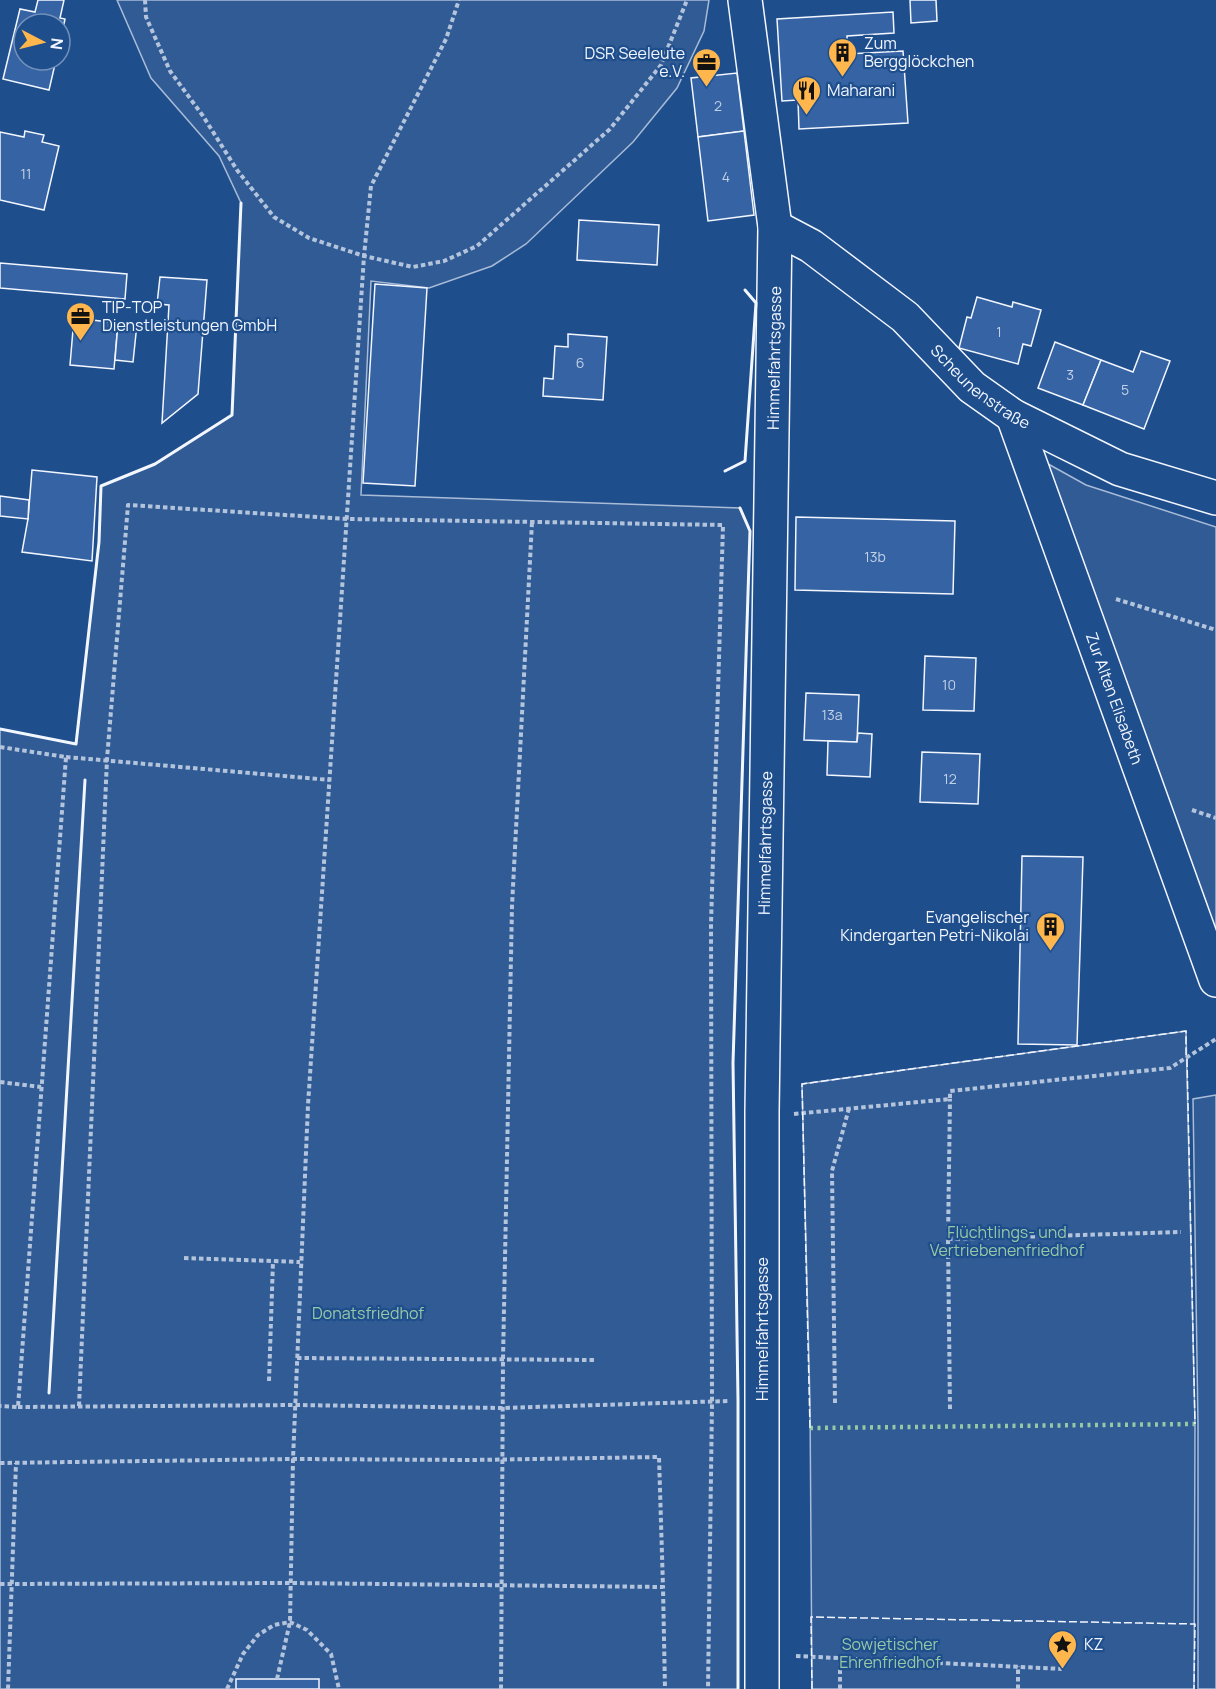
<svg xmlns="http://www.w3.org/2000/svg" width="1216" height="1689" viewBox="0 0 1216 1689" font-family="Manrope,sans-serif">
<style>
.green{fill:#305b95;stroke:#a8bbd7;stroke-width:1.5}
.building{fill:#3563a3;stroke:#f2f6ff;stroke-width:1.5}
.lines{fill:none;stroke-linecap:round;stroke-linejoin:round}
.minor-casing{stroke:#f2f6ff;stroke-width:36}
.path{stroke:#b3c4dc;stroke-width:4;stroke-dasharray:4.5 3;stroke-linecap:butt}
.minor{stroke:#1f4e8c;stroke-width:33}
.hedge{stroke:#97c8a6;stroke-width:4.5;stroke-dasharray:3 4.5;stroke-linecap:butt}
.fence{stroke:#f2f6ff;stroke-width:1.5;stroke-dasharray:8 3;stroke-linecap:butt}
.wall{stroke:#f2f6ff;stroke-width:3}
.labels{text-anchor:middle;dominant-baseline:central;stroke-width:4.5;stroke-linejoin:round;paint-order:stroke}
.number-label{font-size:14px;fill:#c3d1e8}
.poi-label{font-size:16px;fill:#f2f6ff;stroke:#1f4e8c;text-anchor:start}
.street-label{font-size:16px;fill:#f2f6ff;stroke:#1f4e8c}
.park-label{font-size:16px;fill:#97c8a6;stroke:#1f4e8c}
</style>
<rect width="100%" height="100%" fill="#1f4e8c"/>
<g class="green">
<path d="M117 0H709L704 31 677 88 633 142 526 244 492 266 429 288 371 281 361 495 740 508 750 531 733 1063 738 1400V1689H0V729L76 744 99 542 101 486 155 464 232 415 241 203 219 156 151 78Z"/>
<path d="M1041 460 1086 485 1216 527V966Z"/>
<path d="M1186 1031 1195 1424 1194 1689H812L810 1403 802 1084Z"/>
<path d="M1216 1095V1689H1198V1424L1193 1099Z"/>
</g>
<g class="building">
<path d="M38 0H64L60 18 65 19 60 42V24H24V60H56L49 90 3 79 20 9 35 12Z"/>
<path d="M910 0H936L937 21 911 23Z"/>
<path d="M893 12 894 33 847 36V54L903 51 908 123 799 129 798 100 782 101 777 19Z"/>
<path d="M737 73 744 131 698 137 691 78Z"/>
<path d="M25 131 44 135 42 142 59 146 44 210 0 200V132L24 137Z"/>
<path d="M744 131 754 215 708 221 698 137Z"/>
<path d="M579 220 659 225 657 265 577 260Z"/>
<path d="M0 263 127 274 125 299 0 288Z"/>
<path d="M160 277 207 280 198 394 162 423 169 305 157 304Z"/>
<path d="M375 284 427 288 415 486 363 483Z"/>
<path d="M977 297 1012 307 1013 302 1041 310 1031 346 1023 344 1018 364 959 348 967 317 971 318Z"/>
<path d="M74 318 118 323 114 369 70 365Z"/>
<path d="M118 323 137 324 133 362 115 360Z"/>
<path d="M568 334 607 337 603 400 543 396 544 378 553 379 555 346 568 347Z"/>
<path d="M1055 342 1101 360 1083 405 1038 388Z"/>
<path d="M1141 351 1170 361 1144 429 1083 405 1101 360 1133 372Z"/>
<path d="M32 470 97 477 92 561 22 552 28 519Z"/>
<path d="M0 496 29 500 28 519 0 516Z"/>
<path d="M796 517 955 521 953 594 795 590Z"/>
<path d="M925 656 976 658 974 711 923 710Z"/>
<path d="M806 693 859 695 857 742 804 740Z"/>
<path d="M858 733 872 734 870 777 827 775 828 741 857 742Z"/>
<path d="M922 752 980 754 978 804 920 802Z"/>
<path d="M1022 856 1083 857 1077 1045 1018 1044Z"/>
<rect x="236" y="1679" width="83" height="10"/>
</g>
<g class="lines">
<defs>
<g id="minor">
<path d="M745 0 775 227 762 1112V1689"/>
<path id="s1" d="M775 227 811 246 905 317 972 387 1013 416 1120 469 1216 498"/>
<path id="s2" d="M1013 416 1216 980"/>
</g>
</defs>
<use href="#minor" class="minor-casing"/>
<g class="path">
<path d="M145 0 146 17 170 71 203 116 237 170 274 217 309 238 364 256 413 267 444 261 477 246 610 129 661 65 687 0"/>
<path d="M1116 599 1216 630"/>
<path d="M0 747 66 757 18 1407 0 1406"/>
<path d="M66 757 330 780"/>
<path d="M1192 810 1216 818"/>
<path d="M0 1082 41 1087"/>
<path d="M794 1114 950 1099V1091L1170 1068 1216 1039"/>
<path d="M948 1239 1181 1232"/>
<path d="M184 1258 300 1262"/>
<path d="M297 1358 596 1360"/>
<path d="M269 1381 273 1261"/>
<path d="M835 1403 832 1171 849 1108"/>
<path d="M79 1406 107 759 128 505 348 519 723 525 711 924 712 1403 708 1689"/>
<path d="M18 1407 295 1405 503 1408 728 1401"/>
<path d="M950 1409 948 1239 950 1099"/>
<path d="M0 1463 293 1459 472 1460 659 1457 663 1587"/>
<path d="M0 1584 291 1583 663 1587 665 1689"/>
<path d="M796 1656 1063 1669 1065 1637"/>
<path d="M277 1679 290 1622 293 1459 308 1105 364 256 371 186 446 39 459 0"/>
<path d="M8 1689 16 1463"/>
<path d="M227 1689 243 1654 258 1635 274 1625 290 1622 307 1630 331 1654 339 1689"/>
<path d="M501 1689 503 1359 512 906 532 522"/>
<path d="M840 1689V1657"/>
<path d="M1018 1689V1666"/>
</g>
<use href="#minor" class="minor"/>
<path class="hedge" d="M810 1428 1195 1424"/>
<g class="fence">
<path d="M1187 1059 1195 1424"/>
<path d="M810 1428 802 1084 1186 1031V1057"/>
<path d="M812 1689 811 1617 1195 1624 1194 1689"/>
</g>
<g class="wall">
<path d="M725 471 745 461 756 303 745 290"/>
<path d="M0 729 76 744 99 542 101 486 155 464 232 415 241 203"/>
<path d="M49 1393 85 780"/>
<path d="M738 1689V1400L733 1063 750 531 740 508"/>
</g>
</g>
<defs>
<symbol id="building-pin" viewBox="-11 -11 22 30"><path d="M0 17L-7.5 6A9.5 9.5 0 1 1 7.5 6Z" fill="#ffb74d" stroke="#1f4e8c"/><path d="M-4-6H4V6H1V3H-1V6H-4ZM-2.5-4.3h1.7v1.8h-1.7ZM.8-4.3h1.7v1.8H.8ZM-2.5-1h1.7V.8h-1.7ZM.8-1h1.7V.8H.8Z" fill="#111"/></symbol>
<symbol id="office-pin" viewBox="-11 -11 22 30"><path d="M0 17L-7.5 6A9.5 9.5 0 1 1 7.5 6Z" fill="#ffb74d" stroke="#1f4e8c"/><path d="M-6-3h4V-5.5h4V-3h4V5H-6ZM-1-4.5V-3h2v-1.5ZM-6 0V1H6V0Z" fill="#111"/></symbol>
<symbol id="restaurant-pin" viewBox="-11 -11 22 30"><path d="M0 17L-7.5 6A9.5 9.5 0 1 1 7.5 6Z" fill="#ffb74d" stroke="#1f4e8c"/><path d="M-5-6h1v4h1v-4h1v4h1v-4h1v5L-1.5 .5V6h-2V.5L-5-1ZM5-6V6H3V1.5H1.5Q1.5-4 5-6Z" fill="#111"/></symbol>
<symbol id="sight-pin" viewBox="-11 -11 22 30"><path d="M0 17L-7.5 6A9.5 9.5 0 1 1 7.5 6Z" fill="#ffb74d" stroke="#1f4e8c"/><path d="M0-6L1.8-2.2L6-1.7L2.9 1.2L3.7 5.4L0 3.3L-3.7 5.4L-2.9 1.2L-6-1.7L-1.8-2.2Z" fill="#111"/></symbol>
</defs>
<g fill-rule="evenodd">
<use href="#building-pin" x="826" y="36" width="33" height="45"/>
<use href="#office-pin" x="690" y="46" width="33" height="45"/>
<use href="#restaurant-pin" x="790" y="74" width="33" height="45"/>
<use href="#office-pin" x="64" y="300" width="33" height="45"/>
<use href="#building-pin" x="1034" y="910" width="33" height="45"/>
<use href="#sight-pin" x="1046" y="1628" width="33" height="45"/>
</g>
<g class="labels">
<g class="number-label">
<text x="718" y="105">2</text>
<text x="26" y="173">11</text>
<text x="726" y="176">4</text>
<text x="999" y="331">1</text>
<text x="580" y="362">6</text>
<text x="1070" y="374">3</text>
<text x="1125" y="389">5</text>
<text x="875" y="556">13b</text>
<text x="949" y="684">10</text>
<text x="832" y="714">13a</text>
<text x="950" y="778">12</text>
</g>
<g class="poi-label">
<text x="864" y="43">Zum<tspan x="864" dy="18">Bergglöckchen</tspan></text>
<text x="685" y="53" text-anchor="end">DSR Seeleute<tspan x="685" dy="18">e.V.</tspan></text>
<text x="827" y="90">Maharani</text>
<text x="102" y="307">TIP-TOP<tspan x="102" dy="18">Dienstleistungen GmbH</tspan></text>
<text x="1029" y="917" text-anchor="end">Evangelischer<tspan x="1029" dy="18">Kindergarten Petri-Nikolai</tspan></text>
<text x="1084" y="1644">KZ</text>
</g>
<g class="street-label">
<text transform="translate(774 358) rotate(-89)">Himmelfahrtsgasse</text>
<text stroke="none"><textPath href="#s1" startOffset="262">Scheunenstraße</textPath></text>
<text stroke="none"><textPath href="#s2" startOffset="300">Zur Alten Elisabeth</textPath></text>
<text transform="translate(765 843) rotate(-89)">Himmelfahrtsgasse</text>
<text transform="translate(762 1329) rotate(-90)">Himmelfahrtsgasse</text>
</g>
<g class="park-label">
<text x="1007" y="1232">Flüchtlings- und<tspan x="1007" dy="18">Vertriebenenfriedhof</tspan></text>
<text x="368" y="1313">Donatsfriedhof</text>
<text x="890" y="1644">Sowjetischer<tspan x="890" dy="18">Ehrenfriedhof</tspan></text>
</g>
</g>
<g transform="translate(42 42) rotate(97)"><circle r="28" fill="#1f4e8c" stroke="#7391ba" stroke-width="1.5"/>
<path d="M0-4.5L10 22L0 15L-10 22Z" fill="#ffb74d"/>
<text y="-9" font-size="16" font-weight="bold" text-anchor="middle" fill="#f2f6ff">N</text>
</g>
</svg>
